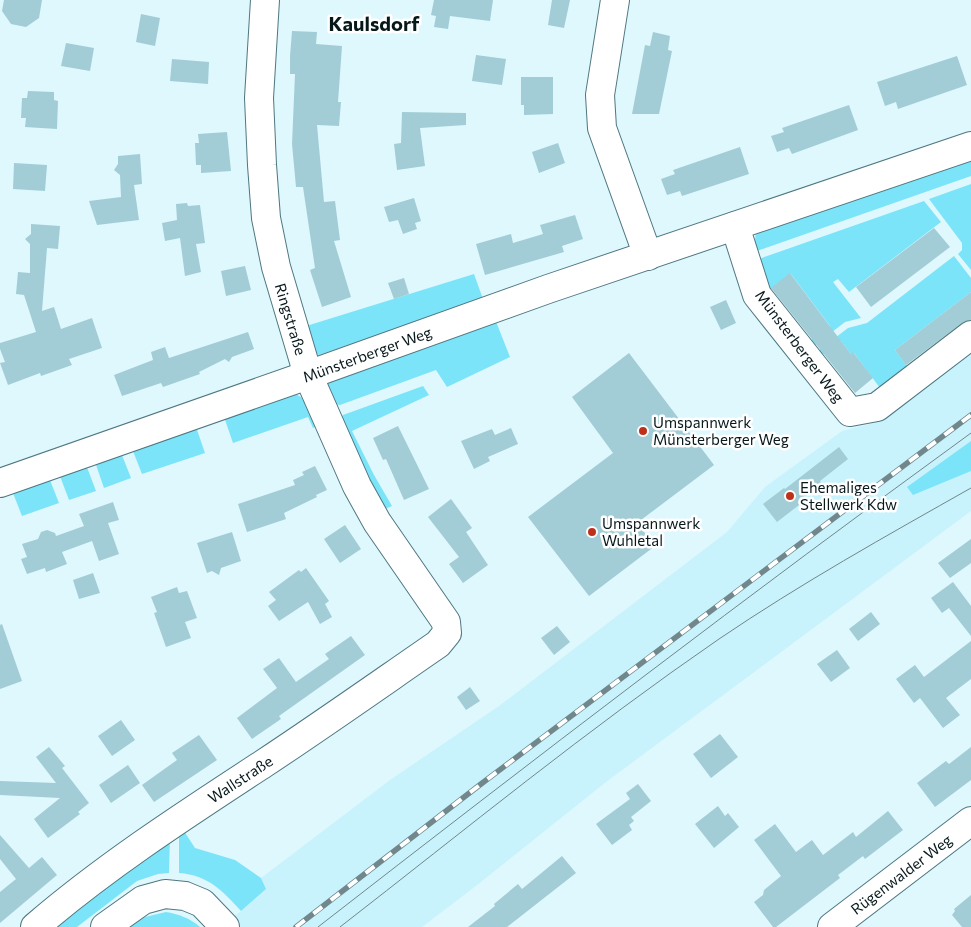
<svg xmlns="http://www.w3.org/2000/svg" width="971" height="927" viewBox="0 0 971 927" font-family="Commissioner,sans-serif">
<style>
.built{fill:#c8f3fc}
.green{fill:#7ce4f9}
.building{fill:#a2cdd6}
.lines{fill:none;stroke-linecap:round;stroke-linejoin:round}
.minor-casing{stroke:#4f7780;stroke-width:30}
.minor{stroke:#fff;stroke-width:28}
.tram{stroke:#71878b;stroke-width:1}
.rail-casing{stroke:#71878b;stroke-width:5.5}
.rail{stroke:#fff;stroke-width:4;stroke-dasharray:11;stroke-linecap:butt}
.poi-dot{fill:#bd311a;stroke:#fff;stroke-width:2}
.labels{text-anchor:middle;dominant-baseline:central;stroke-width:5;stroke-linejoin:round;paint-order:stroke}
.street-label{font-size:15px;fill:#07181b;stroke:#fff}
.poi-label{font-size:15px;fill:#07181b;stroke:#fff;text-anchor:start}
.district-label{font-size:20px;font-weight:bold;fill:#07181b;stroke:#fff}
</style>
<rect width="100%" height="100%" fill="#def8fd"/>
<path class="built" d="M971 351V511L606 782 472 889 422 927H220L241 911 266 889 261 878 390 780 499 706 727 532 765 487 842 431 878 422Z"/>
<g class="green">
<path d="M971 155V176L754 252 756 229Z"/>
<path d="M971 184V270L958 254 962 250V243L929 199Z"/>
<path d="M924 201 941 222 849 292 838 279 833 282 861 318 845 322 814 346 810 341 830 326 791 274 764 294 753 261Z"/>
<path d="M954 256 971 278V292L895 350 910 370 880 388 854 353 851 354 841 341 821 356 818 351 848 328 867 323Z"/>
<path d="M474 274 483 299 319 355 313 352 303 327Z"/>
<path d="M495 319 510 357 447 387 436 370 340 405 334 404 326 387 327 382Z"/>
<path d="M423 386 429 395 352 431 374 475 392 506 381 511 340 418 343 415Z"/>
<path d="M292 392 306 400 320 425 313 428 308 417 233 443 223 414Z"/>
<path d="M195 424 205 453 142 474 131 446Z"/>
<path d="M971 441V471L913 495 907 487Z"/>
<path d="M120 450 131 478 104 488 94 459Z"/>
<path d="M85 462 96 491 69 500 58 471Z"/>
<path d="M48 475 59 503 22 516 11 488Z"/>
<path d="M182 828 195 848 235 860 261 878 266 889 241 911C223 891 208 875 179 873V829Z"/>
<path d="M170 836 169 873 158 874 137 881 77 927H46Z"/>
<path d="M166 912C178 914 190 918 200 927H128L145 917Z"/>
</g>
<g class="building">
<path d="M4 0H42L39 18 26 27 11 24 2 11Z"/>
<path d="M434 0H493L490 21 450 16 448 29 434 27 436 16 431 15Z"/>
<path d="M552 0H570L564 28 548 25Z"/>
<path d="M141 14 160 18 155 46 136 42Z"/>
<path d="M292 31 317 32 316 44 342 46 338 102H341L339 126 317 125 324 202 335 201 340 240 334 241 351 297 322 307 310 270 315 268 303 187H296L292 144 295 74H290V56Z"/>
<path d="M653 32 670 36 668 50 672 51 659 114H632L645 45 650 46Z"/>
<path d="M66 43 94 48 90 71 61 66Z"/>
<path d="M476 55 506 59 502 85 472 81Z"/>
<path d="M957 56 967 85 898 109 896 102 885 106 877 82Z"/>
<path d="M172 59 209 62 208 84 170 81Z"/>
<path d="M521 77H553V114L524 115V105H521Z"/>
<path d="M28 91 54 92V100L58 101 57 129 25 127 26 118H21L22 98H27Z"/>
<path d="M849 105 858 130 792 154 789 148 777 152 771 136 784 132 782 128Z"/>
<path d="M402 112 466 113V125L420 128 425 166 397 170 394 144 401 143Z"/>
<path d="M227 132 231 171 201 173V165H196L195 143H199L198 134Z"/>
<path d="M558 143 565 163 539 173 532 152Z"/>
<path d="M740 147 749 174 682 196 680 191 667 195 661 179 675 174 673 170Z"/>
<path d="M140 154 142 184 134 185 139 220 97 225 89 201 121 197 120 175 114 170 118 164V156Z"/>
<path d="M14 163 47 165 45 191 13 189Z"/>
<path d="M414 198 421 221 415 223 417 229 403 234 398 220 389 222 384 207Z"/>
<path d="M187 203 188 206 200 205 205 243 196 244 201 272 185 276 180 238 165 241 162 223 177 220 176 204Z"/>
<path d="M575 215 583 239 562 246 564 252 485 275 476 244 511 234 513 243 543 234 540 225Z"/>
<path d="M31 224 60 226 58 249 47 248 42 311 54 307 61 329 92 318 102 348 69 359 72 365 41 376 40 373 8 385 0 363 5 362 0 349V343L36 332 24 295 16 294 18 272 30 273V244L25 239 31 234Z"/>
<path d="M934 228 950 247 871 307 856 287Z"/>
<path d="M245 266 251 290 226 296 221 271Z"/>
<path d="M790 273 841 341 851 354 853 352 873 378 855 393 771 288Z"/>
<path d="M404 278 409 294 394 299 388 283Z"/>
<path d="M971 292V320L962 323 906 365 895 350Z"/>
<path d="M726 300 736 323 721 330 710 307Z"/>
<path d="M248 332 254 349 232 357 229 362 225 359 199 372 200 374 163 387 161 383 122 396 114 375 153 360 151 352 165 347 169 358Z"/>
<path d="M629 353 714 465 637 523 655 546 589 596 528 517 613 453 572 397Z"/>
<path d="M398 426 429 489 404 500 386 459 383 460 373 438Z"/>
<path d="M511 428 518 444 488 457 490 461 474 469 461 441 492 429 495 435Z"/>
<path d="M839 447 848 459 820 481 822 484 798 502 799 505 777 522 763 504 784 488 785 489Z"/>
<path d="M315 466 327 490 316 495 317 497 284 513 286 519 247 532 238 504 295 485 293 480 304 475 302 472Z"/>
<path d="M451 499 472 528 466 532 488 565 463 583 449 564 459 557 428 517Z"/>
<path d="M113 502 119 520 108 523 119 554 99 561 92 541 62 552 67 564 46 572 45 568 27 574 21 559 27 557 22 544 38 539 41 532 47 530 55 533 56 536 84 526 79 514Z"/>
<path d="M345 525 361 549 340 563 324 539Z"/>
<path d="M232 532 241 561 221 568 219 575 212 571 207 573 197 543Z"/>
<path d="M971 539V563L950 578 938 563Z"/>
<path d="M306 568 329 601 325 604 332 617 320 624 308 602 279 621 268 606 276 600 269 592 299 570 301 572Z"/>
<path d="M93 573 100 593 79 599 73 580Z"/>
<path d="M953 582 971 606V636L949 608 942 613 931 598Z"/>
<path d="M177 587 179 593 187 591 197 618 185 622 191 638 166 647 154 613 157 612 151 597Z"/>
<path d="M871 612 880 624 858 641 849 629Z"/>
<path d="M2 624 22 681 0 689V625Z"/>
<path d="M557 626 570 642 554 655 541 638Z"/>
<path d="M351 636 365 655 279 716 281 719 252 739 237 718 277 688 263 669 279 658 296 682 329 659 325 654Z"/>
<path d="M971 641V679L946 698 960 715 943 728 920 698 914 703 896 679 915 665 924 677Z"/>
<path d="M837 650 850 668 831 682 817 664Z"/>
<path d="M470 687 480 701 466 710 457 697Z"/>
<path d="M121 720 135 740 112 756 98 736Z"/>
<path d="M720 734 738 757 711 778 693 754Z"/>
<path d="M199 735 217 760 154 802 142 785 177 760 172 753Z"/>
<path d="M49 747 65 766 62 768 89 803 78 812 80 814 48 838 34 819 60 798 0 795V781L56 783 36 757Z"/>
<path d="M971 747V780L935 807 917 783 946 761 949 764Z"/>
<path d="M128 765 140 783 111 803 99 785Z"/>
<path d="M638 784 651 801 631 817 634 821 629 825 632 830 612 845 596 824 630 799 626 793Z"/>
<path d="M718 806 725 816 728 813 739 827 714 848 695 824Z"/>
<path d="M888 811 903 830 865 859 863 856 838 875 840 878 776 927H773L754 902 763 895 764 890 781 876 754 840 775 824 796 852 812 840 823 855 853 832 856 837Z"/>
<path d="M0 835 29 868 42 857 57 875 0 923V892L16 879 0 859Z"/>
<path d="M562 856 576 873 507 927H468L495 906 494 904 518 884 522 889Z"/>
<path d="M971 895V927H962L952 915 955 911 954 909Z"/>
</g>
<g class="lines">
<defs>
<g id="minor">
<path d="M615 0 600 95 602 128 648 256"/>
<path d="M735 226 757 295 850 412 877 407 971 335"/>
<path d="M0 483 308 375 548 289 971 146"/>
<path d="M35 927C106 866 185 815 263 764 322 725 380 684 438 644L447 633 446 622 377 522 357 486 308 375 276 267 266 218 262 165 259 98 265 0"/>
<path d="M105 927 143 900 165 894 185 896 202 903 225 927"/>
<path d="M832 927 971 821"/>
</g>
</defs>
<use href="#minor" class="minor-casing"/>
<use href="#minor" class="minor"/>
<g class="tram">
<path d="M318 927C534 759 751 593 971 433"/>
<path d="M340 927C465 830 588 729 719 639 800 584 886 536 971 488"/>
</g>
<defs>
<path id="rail" d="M296 927 481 784 971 415"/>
</defs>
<use href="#rail" class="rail-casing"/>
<use href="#rail" class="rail"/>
</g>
<g class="poi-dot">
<circle cx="643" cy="431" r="5"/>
<circle cx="790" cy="496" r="5"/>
<circle cx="592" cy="532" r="5"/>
</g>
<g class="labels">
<g class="street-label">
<text transform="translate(291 319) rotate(73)">Ringstraße</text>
<text transform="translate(800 346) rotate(53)">Münsterberger Weg</text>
<text transform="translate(367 354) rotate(-20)">Münsterberger Weg</text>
<text transform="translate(240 779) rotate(-33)">Wallstraße</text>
<text transform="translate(901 874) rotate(-37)">Rügenwalder Weg</text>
</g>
<g class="poi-label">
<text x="653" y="422">Umspannwerk<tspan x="653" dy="17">Münsterberger Weg</tspan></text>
<text x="800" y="487">Ehemaliges<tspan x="800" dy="17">Stellwerk Kdw</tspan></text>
<text x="602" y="523">Umspannwerk<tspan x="602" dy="17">Wuhletal</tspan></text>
</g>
<g class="district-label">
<text x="374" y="23">Kaulsdorf</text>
</g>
</g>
</svg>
